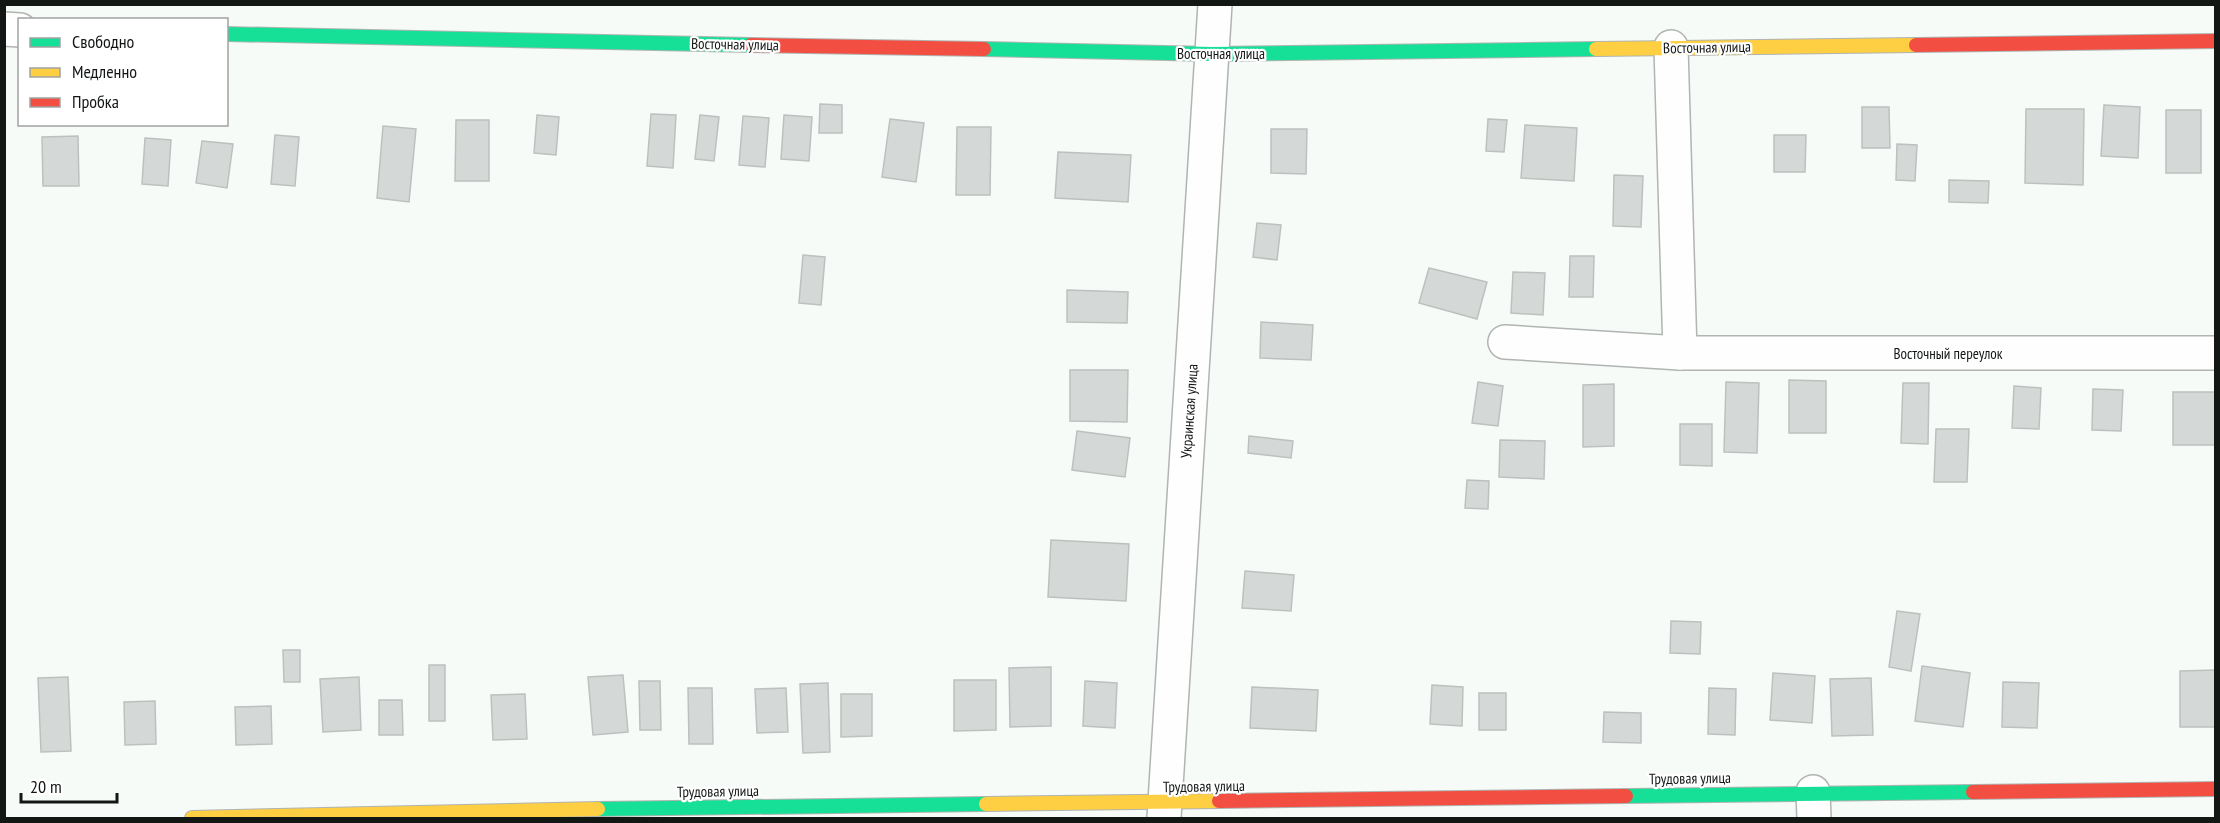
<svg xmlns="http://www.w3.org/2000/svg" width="2220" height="823" viewBox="0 0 2220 823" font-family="'PT Sans Narrow',sans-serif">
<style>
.building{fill:#d4d9d8;stroke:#bcc1bf;stroke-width:1.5}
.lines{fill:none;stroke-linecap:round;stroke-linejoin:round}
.street-casing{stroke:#b0b4b2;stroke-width:36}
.fast-casing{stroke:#b0b4b2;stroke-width:16}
.slow-casing{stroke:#b0b4b2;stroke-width:16}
.jam-casing{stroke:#b0b4b2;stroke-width:16}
.street{stroke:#fefefe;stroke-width:33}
.fast{stroke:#16e098;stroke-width:14}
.slow{stroke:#ffcf43;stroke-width:14}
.jam{stroke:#f24e42;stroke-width:14}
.labels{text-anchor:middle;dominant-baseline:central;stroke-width:4.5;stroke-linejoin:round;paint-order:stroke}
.street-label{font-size:15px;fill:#131714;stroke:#fff}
</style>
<rect width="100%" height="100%" fill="#f6fbf8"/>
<g class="building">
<path d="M820 104 842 105V133H819Z"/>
<path d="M2104 105 2140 107 2138 158 2101 156Z"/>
<path d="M1862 107H1889L1890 148H1862Z"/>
<path d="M2026 109H2084L2083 185 2025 183Z"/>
<rect x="2166" y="110" width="35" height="63"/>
<path d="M651 114 676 115 673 168 647 166Z"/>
<path d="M537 115 559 117 556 155 534 153Z"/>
<path d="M700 115 719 117 714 161 695 159Z"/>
<path d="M784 115 812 117 809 161 781 159Z"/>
<path d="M743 116 769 118 765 167 739 165Z"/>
<path d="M890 119 924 123 916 182 882 177Z"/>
<path d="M1488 119 1507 120 1504 152 1486 151Z"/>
<path d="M456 120H489V181H455Z"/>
<path d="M1525 125 1577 128 1574 181 1521 178Z"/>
<path d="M383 126 416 129 409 202 377 198Z"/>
<path d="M957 127H991L990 195H956Z"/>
<path d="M1271 129H1307L1306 174 1271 173Z"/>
<path d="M275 135 299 137 295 186 271 184Z"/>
<path d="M1774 135H1806L1805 172H1774Z"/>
<path d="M78 136 79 186H43L42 137Z"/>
<path d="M145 138 171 140 168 186 142 184Z"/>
<path d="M202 141 233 144 227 188 196 183Z"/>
<path d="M1897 144 1917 145 1915 181 1896 180Z"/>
<path d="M1058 152 1131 155 1128 202 1055 198Z"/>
<path d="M1614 175 1643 176 1641 227 1613 226Z"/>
<path d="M1949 180 1989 181 1988 203 1949 202Z"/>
<path d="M1257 223 1281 225 1277 260 1253 257Z"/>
<path d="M803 255 825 257 821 305 799 303Z"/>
<path d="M1570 256H1594L1593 297H1569Z"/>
<path d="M1429 268 1487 282 1477 319 1419 303Z"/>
<path d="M1513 272 1545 273 1543 315 1511 313Z"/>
<path d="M1067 290 1128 292 1127 323 1067 322Z"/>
<path d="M1261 322 1313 325 1311 360 1260 358Z"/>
<path d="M1070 370H1128L1127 422 1070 421Z"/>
<path d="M1789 380 1826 381V433H1789Z"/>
<path d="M1478 382 1503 386 1498 426 1472 423Z"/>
<path d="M1726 382 1759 383 1757 453 1724 452Z"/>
<path d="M1903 383H1929L1928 444 1901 443Z"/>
<path d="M1614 384V446L1583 447V385Z"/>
<path d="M2014 386 2041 388 2039 429 2012 428Z"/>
<path d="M2093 389 2123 390 2121 431 2092 430Z"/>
<rect x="2173" y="392" width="43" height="53"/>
<path d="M1680 424H1712V466L1680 465Z"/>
<path d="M1936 429H1969L1967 482H1934Z"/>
<path d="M1077 431 1130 438 1125 477 1072 470Z"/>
<path d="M1249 436 1293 441 1291 458 1248 453Z"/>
<path d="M1500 440 1545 441 1544 479 1499 477Z"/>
<path d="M1467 480 1489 481 1488 509 1465 508Z"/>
<path d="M1051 540 1129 544 1126 601 1048 597Z"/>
<path d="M1245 571 1294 575 1291 611 1242 608Z"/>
<path d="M1897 611 1920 614 1911 671 1889 667Z"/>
<path d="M1671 621 1701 622 1700 654 1670 653Z"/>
<path d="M283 650H300V682H284Z"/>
<rect x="429" y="665" width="16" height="56"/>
<path d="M1922 666 1970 673 1963 727 1915 721Z"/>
<path d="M1051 667V726L1010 727 1009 668Z"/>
<path d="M2216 670V727H2180V671Z"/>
<path d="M1773 673 1815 676 1812 723 1770 720Z"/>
<path d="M623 675 628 732 593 735 588 677Z"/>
<path d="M68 677 71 751 41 752 38 678Z"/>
<path d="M359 677 361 730 323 732 320 679Z"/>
<path d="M1871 678 1873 735 1832 736 1830 679Z"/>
<path d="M954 680H996V730L954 731Z"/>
<path d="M639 681H660L661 730H640Z"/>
<path d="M1085 681 1117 683 1115 728 1083 726Z"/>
<path d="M2003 682 2039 683 2037 728 2002 727Z"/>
<path d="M828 683 830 752 803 753 800 684Z"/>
<path d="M1432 685 1463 687 1462 726 1430 724Z"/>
<path d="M1252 687 1318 690 1316 731 1250 728Z"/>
<path d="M688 688H712L713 744H689Z"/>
<path d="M786 688 788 732 757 733 755 689Z"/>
<path d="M1709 688 1736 689 1735 735 1708 734Z"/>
<rect x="1479" y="693" width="27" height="37"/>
<path d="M525 694 527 739 493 740 491 695Z"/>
<path d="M841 694H872V736L841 737Z"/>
<path d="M379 700H402L403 735H379Z"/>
<path d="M155 701 156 744 125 745 124 702Z"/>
<path d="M271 706 272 744 236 745 235 707Z"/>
<path d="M1604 712 1641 713V743L1603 742Z"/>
</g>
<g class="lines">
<defs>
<g id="street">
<path d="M4 29 20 30"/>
<path d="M1671 47 1680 353"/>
<path d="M1505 342 1680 353H2216"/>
<path d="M1813 792 1814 818"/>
<path d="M1164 818 1215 4"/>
</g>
<g id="fast">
<path d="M226 34 751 45"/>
<path d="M984 49 1212 54 1596 49"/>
<path d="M1626 796 1973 792"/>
<path d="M598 809 986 804"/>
</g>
<g id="slow">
<path d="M1596 49 1916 45"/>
<path d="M986 804 1219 801"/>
<path d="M192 818 598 809"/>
</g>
<g id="jam">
<path d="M751 45 984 49"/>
<path d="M1916 45 2216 41"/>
<path d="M1973 792 2216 789"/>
<path d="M1219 801 1626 796"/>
</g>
</defs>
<use href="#street" class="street-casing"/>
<use href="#fast" class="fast-casing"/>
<use href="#slow" class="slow-casing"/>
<use href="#jam" class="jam-casing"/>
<use href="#street" class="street"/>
<use href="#fast" class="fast"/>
<use href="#slow" class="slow"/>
<use href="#jam" class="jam"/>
</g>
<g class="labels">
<g class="street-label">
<text transform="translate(735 44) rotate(1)">Восточная улица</text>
<text transform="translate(1707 47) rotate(-1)">Восточная улица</text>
<text x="1221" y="53">Восточная улица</text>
<text x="1948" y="353">Восточный переулок</text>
<text transform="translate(1189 411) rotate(-86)">Украинская улица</text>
<text transform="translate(1690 778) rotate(-1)">Трудовая улица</text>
<text transform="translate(1204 786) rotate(-1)">Трудовая улица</text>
<text transform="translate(718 791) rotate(-1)">Трудовая улица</text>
</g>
</g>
<rect width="2220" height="823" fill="none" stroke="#131714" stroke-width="12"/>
<rect x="18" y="18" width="210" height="108" fill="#ffffff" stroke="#a1a2a1" stroke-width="1.5"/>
<rect x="30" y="38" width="30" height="9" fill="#16e098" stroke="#a1a2a1" stroke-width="1.5"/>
<text x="72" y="48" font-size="18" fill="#131714">Свободно</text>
<rect x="30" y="68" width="30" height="9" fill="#ffcf43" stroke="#a1a2a1" stroke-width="1.5"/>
<text x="72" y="78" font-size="18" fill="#131714">Медленно</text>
<rect x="30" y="98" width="30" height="9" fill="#f24e42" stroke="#a1a2a1" stroke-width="1.5"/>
<text x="72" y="108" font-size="18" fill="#131714">Пробка</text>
<path d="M21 793v9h96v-9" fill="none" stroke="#131714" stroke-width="3"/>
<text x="30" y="793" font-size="18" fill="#131714" stroke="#ffffff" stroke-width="4.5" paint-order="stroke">20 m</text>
</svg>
